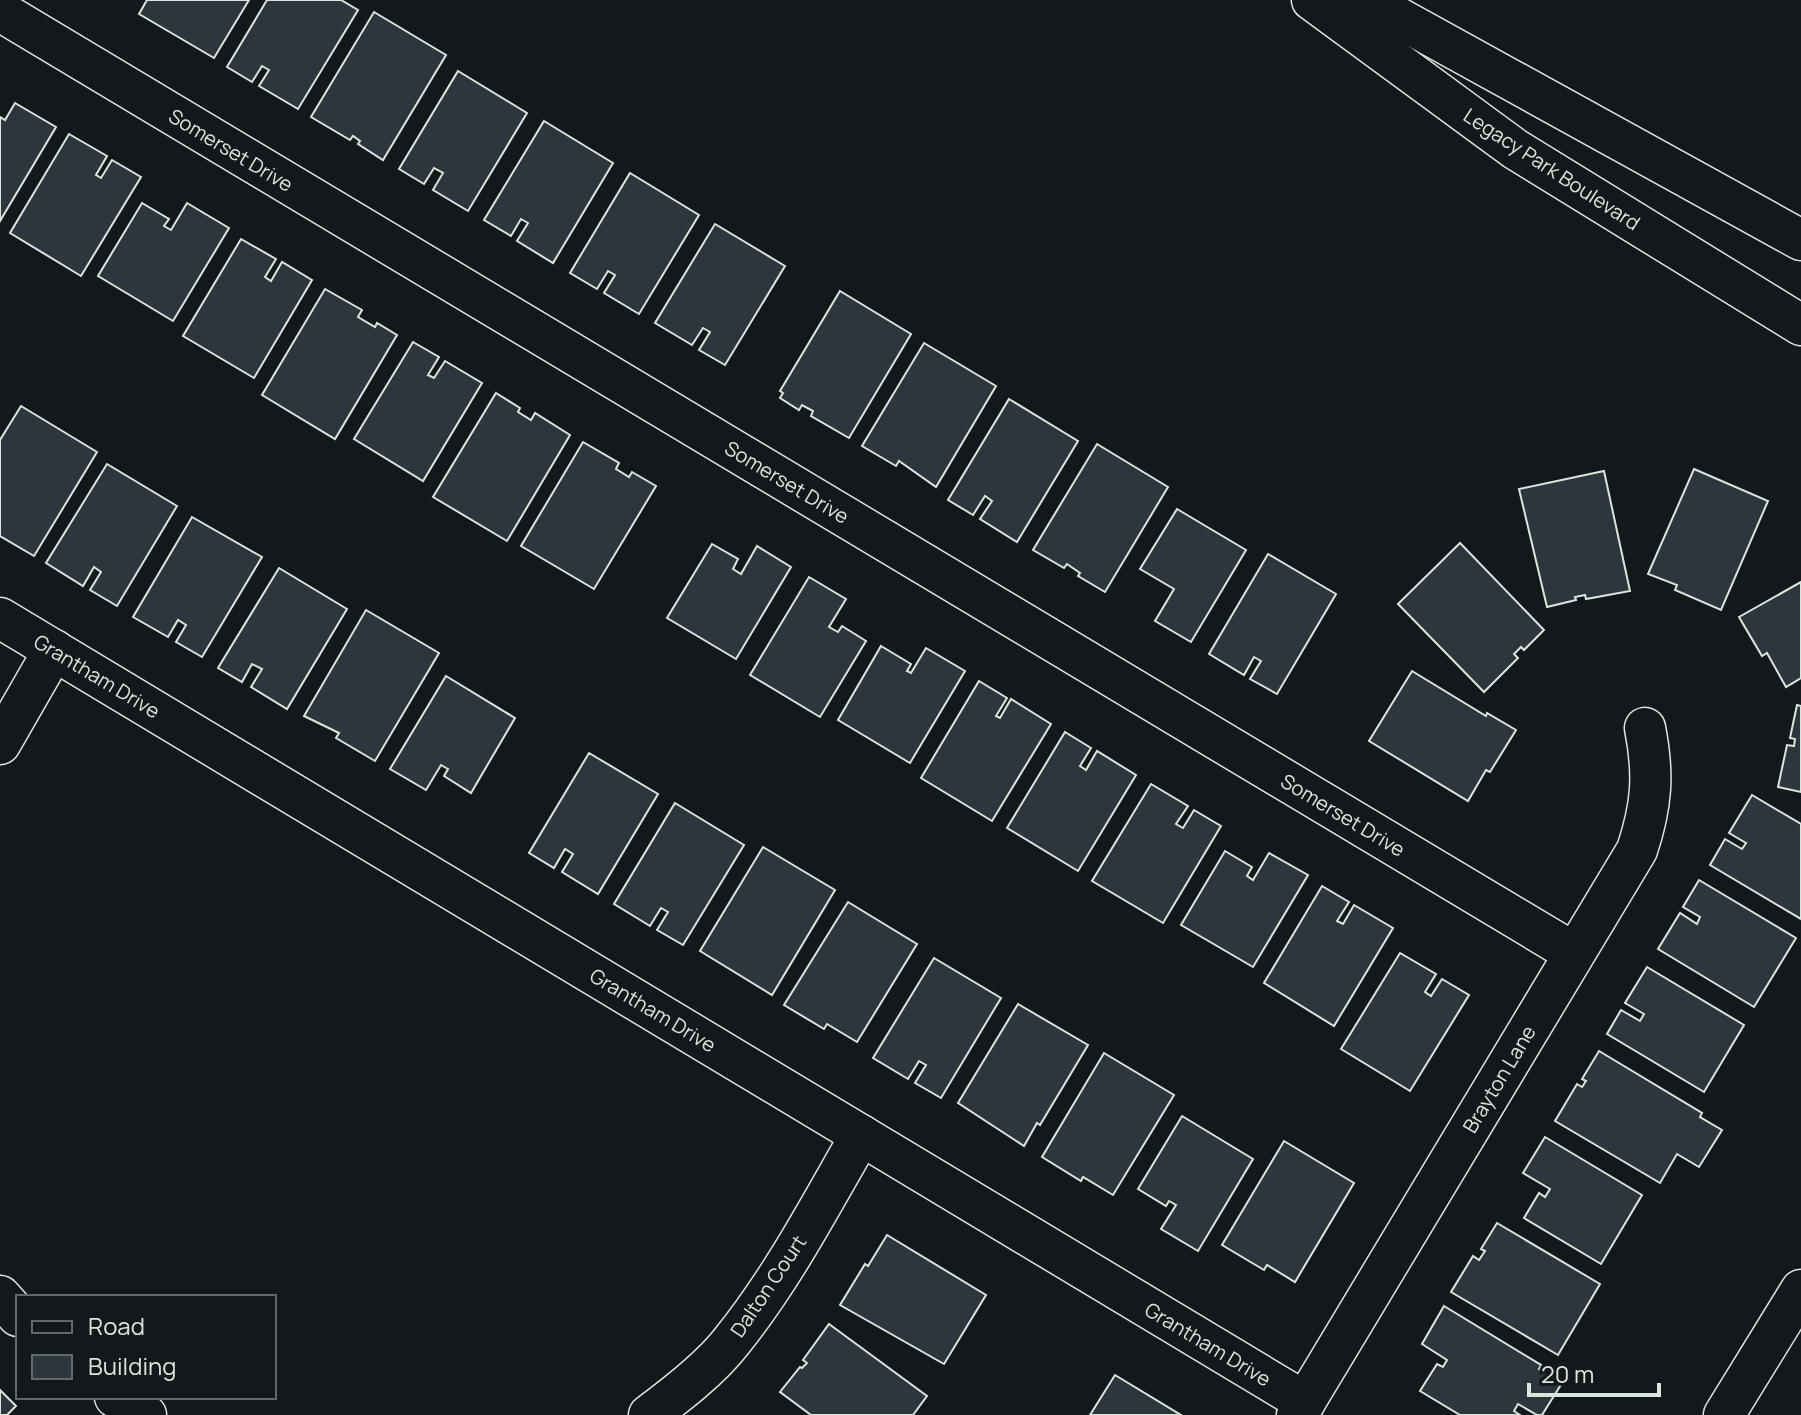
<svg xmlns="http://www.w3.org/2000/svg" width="1801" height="1415" viewBox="0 0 1801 1415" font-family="Manrope,sans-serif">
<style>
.building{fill:#2c363c;stroke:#d8e6dc;stroke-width:2}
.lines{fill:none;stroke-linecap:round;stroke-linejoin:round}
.street-casing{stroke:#d8e6dc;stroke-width:43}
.street{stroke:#14181c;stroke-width:40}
.labels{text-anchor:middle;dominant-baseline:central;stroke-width:6;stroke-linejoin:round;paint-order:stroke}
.street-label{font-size:20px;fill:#d8e6dc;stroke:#14181c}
</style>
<rect width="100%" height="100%" fill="#14181c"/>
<g class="building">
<path d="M147 0H249L214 58 139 14Z"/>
<path d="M267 0H341L358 10 298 109 259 86 269 70 262 66 252 82 227 67Z"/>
<path d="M374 12 446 55 383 160 358 144 360 141 353 136 350 140 311 117Z"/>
<path d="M458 71 527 113 468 211 433 190 443 173 434 168 424 184 399 169Z"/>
<path d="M15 103 56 127 0 221V117L5 120Z"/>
<path d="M544 121 613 163 553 263 517 241 528 223 521 219 511 236 484 220Z"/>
<path d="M69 134 107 156 96 175 101 178 112 160 141 177 81 276 10 233Z"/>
<path d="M630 173 699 215 639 314 604 293 615 275 608 271 597 289 570 273Z"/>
<path d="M142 203 169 219 164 226 171 230 187 203 229 228 173 321 98 276Z"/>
<path d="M715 224 785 266 725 365 699 350 710 332 703 328 692 345 655 323Z"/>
<path d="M241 239 276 259 265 277 271 281 282 262 312 280 254 378 183 336Z"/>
<path d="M325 289 362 310 358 317 375 327 377 323 397 335 335 439 262 395Z"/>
<path d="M840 291 911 334 849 438 811 416 813 411 802 405 799 410 780 398 783 393 780 391Z"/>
<path d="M413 342 439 357 428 375 434 378 445 361 482 383 423 481 354 439Z"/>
<path d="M924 343 996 386 936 487 899 461 896 466 862 446Z"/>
<path d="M496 393 520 408 518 412 531 420 535 413 570 435 507 541 433 497Z"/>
<path d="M1009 399 1078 441 1017 542 980 519 992 501 985 496 973 515 948 500Z"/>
<path d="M21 406 97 452 34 556 0 536V440Z"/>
<path d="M583 442 619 463 616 469 629 477 632 472 656 486 594 589 521 546Z"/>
<path d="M1097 444 1168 487 1105 592 1078 576 1080 573 1067 564 1064 568 1033 550Z"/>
<path d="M107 464 177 506 117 606 90 590 101 572 94 567 83 586 46 563Z"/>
<path d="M1694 469 1768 501 1721 610 1675 590 1677 585 1648 574Z"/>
<path d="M1604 471 1630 591 1586 599 1585 595 1575 597 1576 600 1547 607 1519 489Z"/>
<path d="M1177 509 1246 550 1191 642 1155 621 1174 589 1140 569Z"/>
<path d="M192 517 262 557 202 657 176 642 186 625 178 620 168 637 133 617Z"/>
<path d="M1460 543 1544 630 1524 650 1521 647 1514 654 1518 658 1484 692 1398 604Z"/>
<path d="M712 544 738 559 733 569 741 574 757 546 791 567 736 659 667 618Z"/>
<path d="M1268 554 1336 594 1277 694 1250 679 1261 661 1254 657 1244 675 1209 654Z"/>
<path d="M279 568 347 609 287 709 251 687 262 669 252 664 242 682 218 668Z"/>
<path d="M809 577 846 599 829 627 838 632 842 626 866 641 820 717 750 675Z"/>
<path d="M1801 582V678L1786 687 1767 653 1762 656 1739 617Z"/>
<path d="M366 610 439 653 375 761 336 738 339 733 304 716Z"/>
<path d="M881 646 911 664 907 671 911 673 926 648 965 671 910 763 838 720Z"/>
<path d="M1412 671 1486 716 1487 713 1516 730 1490 772 1486 770 1468 801 1369 741Z"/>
<path d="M446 676 515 718 471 793 444 776 448 769 441 765 426 790 390 769Z"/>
<path d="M979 681 1007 698 996 716 1000 718 1011 699 1051 724 992 821 921 778Z"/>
<path d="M1797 705 1801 706V792L1778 787 1787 745 1794 746 1795 739 1790 738Z"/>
<path d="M1065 732 1091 748 1080 766 1086 770 1097 751 1136 775 1078 871 1007 828Z"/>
<path d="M589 753 658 794 598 894 562 872 573 854 565 849 554 868 529 853Z"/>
<path d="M1151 784 1188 806 1176 824 1183 828 1194 810 1221 826 1163 923 1092 881Z"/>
<path d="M1752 795 1801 824V919L1710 865 1725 839 1742 849 1746 843 1729 833Z"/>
<path d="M675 803 744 845 683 945 657 930 668 912 661 908 650 926 614 904Z"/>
<path d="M763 847 835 890 772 995 700 951Z"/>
<path d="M1225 851 1252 867 1247 876 1253 880 1269 853 1308 875 1253 967 1181 925Z"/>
<path d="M1699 880 1796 938 1754 1007 1658 949 1680 913 1697 924 1700 917 1683 907Z"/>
<path d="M1322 886 1349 902 1337 921 1343 924 1354 905 1393 928 1334 1026 1264 983Z"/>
<path d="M848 902 917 944 857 1042 827 1024 824 1029 784 1005Z"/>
<path d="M1400 953 1436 974 1425 992 1431 996 1442 979 1469 995 1410 1091 1341 1049Z"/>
<path d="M934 958 1001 998 941 1098 915 1083 926 1065 919 1061 908 1079 873 1058Z"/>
<path d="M1647 967 1744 1025 1704 1092 1607 1034 1621 1010 1640 1021 1644 1014 1625 1003Z"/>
<path d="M1018 1004 1088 1045 1040 1125 1037 1123 1024 1146 958 1103Z"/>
<path d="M1599 1051 1702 1113 1700 1117 1722 1130 1699 1167 1677 1154 1660 1183 1555 1121 1577 1084 1582 1087 1586 1081 1582 1079Z"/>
<path d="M1104 1053 1174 1095 1113 1195 1083 1177 1081 1181 1042 1157Z"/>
<path d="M1182 1116 1253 1159 1198 1251 1161 1229 1176 1205 1169 1201 1166 1206 1138 1189Z"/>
<path d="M1545 1137 1642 1195 1601 1264 1524 1218 1539 1193 1545 1197 1550 1189 1523 1173Z"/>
<path d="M1284 1141 1354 1183 1295 1282 1267 1265 1264 1270 1222 1245Z"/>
<path d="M1497 1223 1600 1284 1558 1355 1451 1292 1473 1256 1479 1260 1485 1251 1481 1249Z"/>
<path d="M887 1235 986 1295 944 1364 840 1305 865 1264 868 1266Z"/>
<path d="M1444 1306 1541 1365 1539 1369 1562 1383 1542 1415H1537L1518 1404 1514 1411 1520 1415H1460L1420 1391 1437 1364 1443 1367 1447 1360 1422 1344Z"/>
<path d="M829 1324 927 1396 913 1415H811L780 1392 800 1367 802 1368 807 1363 803 1360Z"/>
<path d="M1115 1375 1181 1415H1090Z"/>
<path d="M0 1390 16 1406 7 1415H0Z"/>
</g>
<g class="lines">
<defs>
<g id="street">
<path d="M1312 0 1515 149 1801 325"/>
<path d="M1366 0 1801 240"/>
<path d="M0 11 1574 953"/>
<path d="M0 618 1305 1402"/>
<path d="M0 744 54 650"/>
<path d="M0 1296 18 1316"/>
<path d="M115 1397 146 1415"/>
<path d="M649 1415C676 1395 710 1369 731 1342 782 1279 820 1206 861 1135"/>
<path d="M1297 1415 1637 850C1652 805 1654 774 1645 728"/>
<path d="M1724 1415 1801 1290"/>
</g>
</defs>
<use href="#street" class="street-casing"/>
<use href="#street" class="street"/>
</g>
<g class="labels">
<g class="street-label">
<text transform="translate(231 150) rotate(31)">Somerset Drive</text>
<text transform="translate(1552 169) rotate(33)">Legacy Park Boulevard</text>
<text transform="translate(787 482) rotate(31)">Somerset Drive</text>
<text transform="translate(97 676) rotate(31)">Grantham Drive</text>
<text transform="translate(1343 815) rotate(31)">Somerset Drive</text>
<text transform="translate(653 1010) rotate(31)">Grantham Drive</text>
<text transform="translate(1499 1079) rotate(-59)">Brayton Lane</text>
<text transform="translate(768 1286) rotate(-56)">Dalton Court</text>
<text transform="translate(1208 1344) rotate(31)">Grantham Drive</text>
</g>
</g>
<rect x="16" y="1295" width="260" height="104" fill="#14181c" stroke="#626a69" stroke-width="2"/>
<rect x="32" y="1321" width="40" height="12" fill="#14181c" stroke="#626a69" stroke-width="2"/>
<text x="88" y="1335" font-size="24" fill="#d8e6dc">Road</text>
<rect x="32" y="1355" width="40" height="24" fill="#2c363c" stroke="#626a69" stroke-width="2"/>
<text x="88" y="1375" font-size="24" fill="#d8e6dc">Building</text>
<path d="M1529 1383v12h130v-12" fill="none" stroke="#d8e6dc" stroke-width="4"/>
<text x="1541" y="1383" font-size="24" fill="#d8e6dc" stroke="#14181c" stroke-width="6" paint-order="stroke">20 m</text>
</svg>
